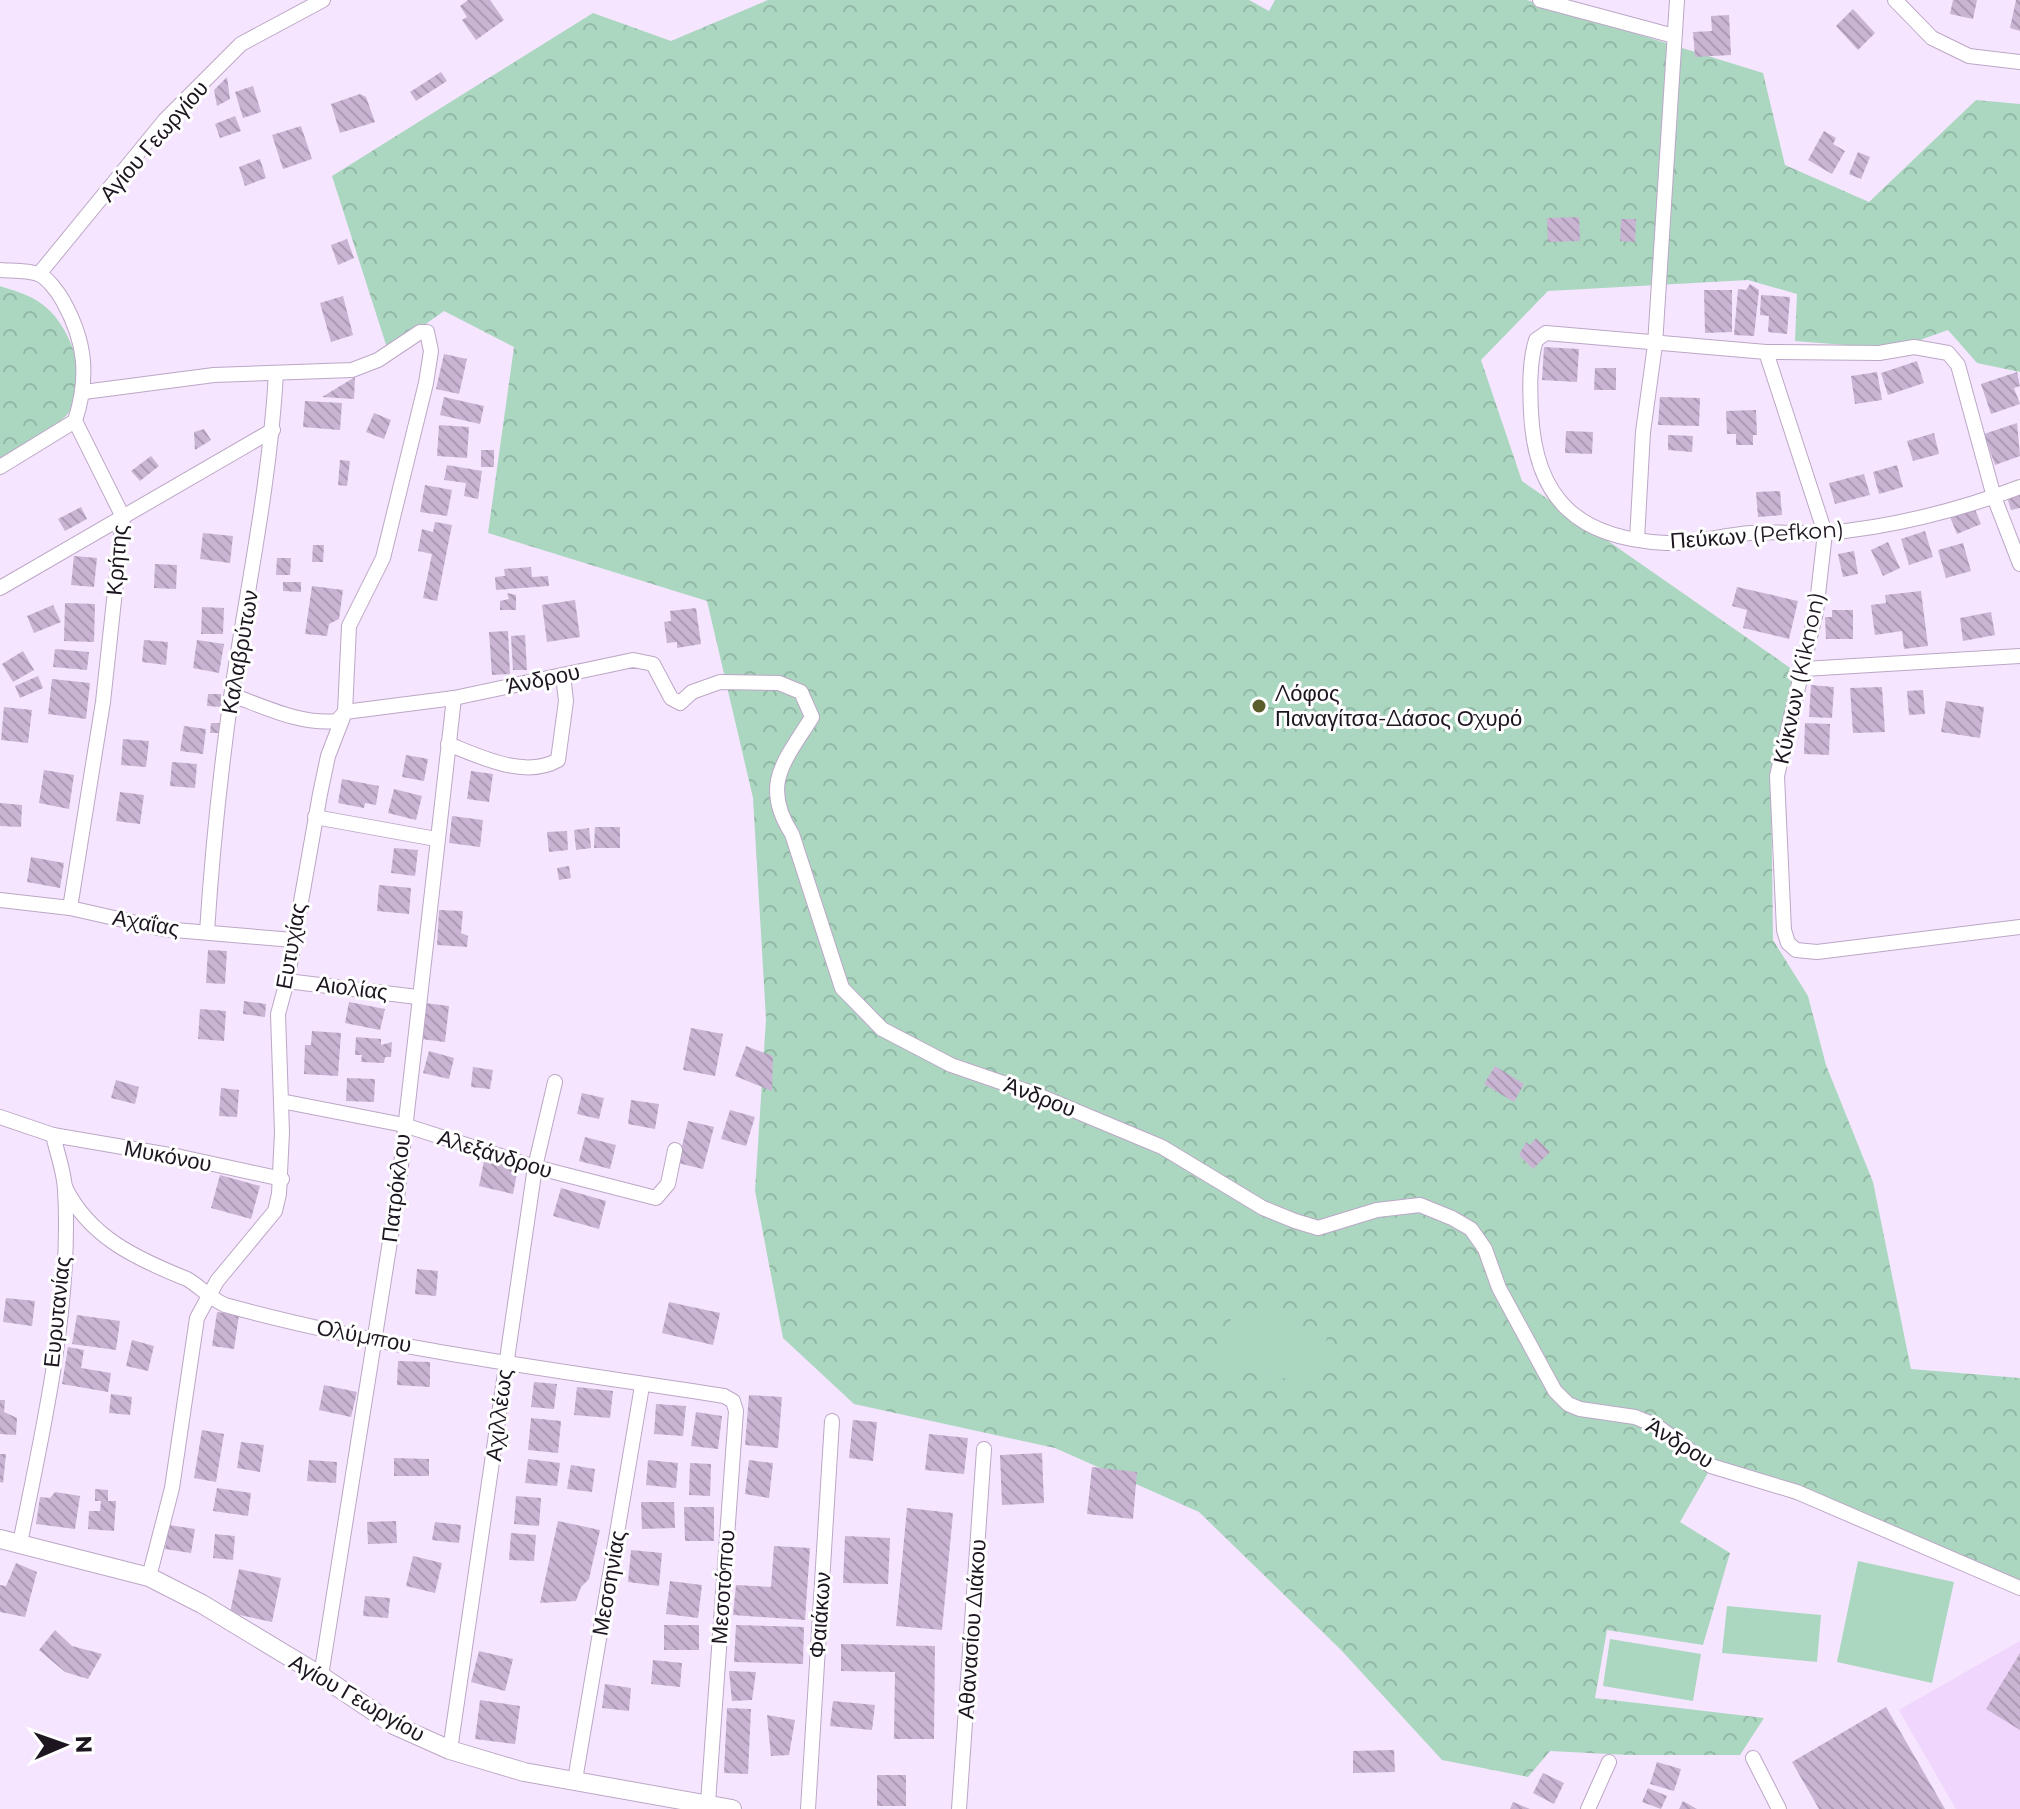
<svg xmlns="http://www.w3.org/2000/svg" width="2020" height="1809" viewBox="0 0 2020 1809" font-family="Montserrat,sans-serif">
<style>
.built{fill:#f0d5fc}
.forest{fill:url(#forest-crowns)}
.pitch{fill:#abd7c1}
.building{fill:url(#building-back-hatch)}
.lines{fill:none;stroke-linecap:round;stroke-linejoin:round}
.minor-casing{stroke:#bca7c6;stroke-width:16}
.tertiary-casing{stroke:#bca7c6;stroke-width:20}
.minor{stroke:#fff;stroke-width:14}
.tertiary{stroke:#fff;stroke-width:18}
.poi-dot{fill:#5b5e2c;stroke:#fff;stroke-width:3}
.labels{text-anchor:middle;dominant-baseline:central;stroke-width:6;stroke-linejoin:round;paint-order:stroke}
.street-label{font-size:22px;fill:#1d1520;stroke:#fff}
.poi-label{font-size:22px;fill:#1d1520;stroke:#fff;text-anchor:start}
</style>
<defs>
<pattern id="forest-crowns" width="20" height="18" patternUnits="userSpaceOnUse" patternTransform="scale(2)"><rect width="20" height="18" fill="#abd7c1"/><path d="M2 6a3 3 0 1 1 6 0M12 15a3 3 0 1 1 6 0" fill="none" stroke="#93b8a6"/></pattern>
<pattern id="building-back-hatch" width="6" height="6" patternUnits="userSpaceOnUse" patternTransform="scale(2)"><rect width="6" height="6" fill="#c9b4d3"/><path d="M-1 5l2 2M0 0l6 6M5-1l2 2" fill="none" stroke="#ac9ab5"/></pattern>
</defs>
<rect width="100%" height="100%" fill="#f6e5ff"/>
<path class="built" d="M2020 1641V1809H1956L1899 1710Z"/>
<g class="forest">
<path d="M768 0H1249L1269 11 1275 0H1527L1763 73 1785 165 1869 202 1976 100 2020 104V372L1977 363 1948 330 1895 349 1795 341 1797 294 1748 280 1548 291 1481 360 1522 481 1796 672 1771 777 1773 940 1808 996 1826 1065 1873 1182 1911 1369 2020 1378V1591L1712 1466 1680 1522 1730 1553 1703 1645 1607 1630 1595 1698 1764 1718 1740 1755H1628L1550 1751 1528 1777 1442 1760 1341 1650 1199 1512 1055 1448 854 1404 783 1338 755 1191 766 1019 753 798 707 601 488 533 514 347 444 311 388 351 332 176 593 13 671 41Z"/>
<path d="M0 286C18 292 35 296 49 310 73 333 93 388 66 416 49 433 21 447 0 461Z"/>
</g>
<g class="pitch">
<path d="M1234 1308 1328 1333 1314 1386 1219 1361Z"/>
<path d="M1858 1561 1954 1582 1932 1683 1837 1662Z"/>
<path d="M1727 1606 1821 1615 1817 1662 1722 1653Z"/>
<path d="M1610 1639 1701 1654 1693 1701 1603 1686Z"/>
</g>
<g class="building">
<path d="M468 0H490L504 20 476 40 462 20 467 17 460 6Z"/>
<path d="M1953 0H1977L1973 19 1950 14Z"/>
<path d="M2016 0H2020V31L2010 28Z"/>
<path d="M1853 9 1875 33 1858 50 1836 26Z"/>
<path d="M1729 15 1731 55 1695 57 1693 32 1712 31 1711 16Z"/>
<path d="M441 72 447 81 416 101 410 92Z"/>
<path d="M227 77 230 99 217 106 214 90Z"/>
<path d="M253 86 261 112 243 118 235 92Z"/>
<path d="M360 94 366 97 375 122 340 133 331 104Z"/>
<path d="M235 116 241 131 220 138 215 124Z"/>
<path d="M301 126 312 159 283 169 272 135Z"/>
<path d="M1824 131 1836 138 1833 144 1845 151 1832 174 1808 160Z"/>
<path d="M1858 152 1870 157 1861 179 1849 174Z"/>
<path d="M260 159 266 178 245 186 239 167Z"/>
<path d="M1579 217 1580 241 1548 242 1547 218Z"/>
<path d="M1621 219H1636L1635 242 1620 241Z"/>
<path d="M347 239 354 258 338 265 331 245Z"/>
<path d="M1750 284 1759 290 1754 336 1734 335 1738 289 1746 290Z"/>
<path d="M1704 290H1732V332L1705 333Z"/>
<path d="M1761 295 1790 297 1787 334 1768 332 1769 316 1760 315Z"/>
<path d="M343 296 353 335 331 342 320 303Z"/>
<path d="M1544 347 1579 349 1577 382 1542 380Z"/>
<path d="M444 354 467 359 459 394 436 389Z"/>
<path d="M1917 361 1924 383 1888 395 1881 373Z"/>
<path d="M1595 368H1616V390H1594Z"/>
<path d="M1877 372 1882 400 1855 404 1851 376Z"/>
<path d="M2017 372 2020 386 2014 388 2020 404 1991 414 1981 384Z"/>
<path d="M355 377 354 399 322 397Z"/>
<path d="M444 397 484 406 480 424 440 415Z"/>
<path d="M1660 397 1700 398 1699 426 1658 425Z"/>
<path d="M305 401 342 403 340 430 303 427Z"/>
<path d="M1756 410 1757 435H1753V445H1736V434H1727L1726 411Z"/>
<path d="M374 413 391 420 384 439 366 432Z"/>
<path d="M2017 423 2020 456 1995 465 1984 434Z"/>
<path d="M439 425 469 427 467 458 437 456Z"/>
<path d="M204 429 211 440 195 450 194 432Z"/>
<path d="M1566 431 1593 432 1592 454 1565 453Z"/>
<path d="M1934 433 1939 454 1913 461 1907 441Z"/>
<path d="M1668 435 1693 436 1692 452 1668 450Z"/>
<rect x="481" y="450" width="13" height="17"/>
<path d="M151 456 159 466 140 481 131 471Z"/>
<path d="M340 460 350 461 347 486 338 485Z"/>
<path d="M447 465 482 471 478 499 464 496 466 483 444 480Z"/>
<path d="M1897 465 1903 487 1879 494 1873 472Z"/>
<path d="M1864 474 1870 495 1835 504 1829 483Z"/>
<path d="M425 485 452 490 447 516 420 512Z"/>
<path d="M1780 491 1782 515 1758 517 1756 492Z"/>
<path d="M2020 492V508L2011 510 2007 497Z"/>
<path d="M81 507 87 519 65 531 58 519Z"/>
<path d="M1974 507 1981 524 1957 534 1950 517Z"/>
<path d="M435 522 452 525 437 601 423 598 432 554 418 551 422 529 433 532Z"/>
<path d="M1925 531 1933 557 1909 565 1901 539Z"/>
<path d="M203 533 233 536 230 563 200 559Z"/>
<path d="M1888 542 1900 568 1883 576 1871 550Z"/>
<path d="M1963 543 1971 571 1946 578 1938 550Z"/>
<path d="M313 545H324L323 562H312Z"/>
<path d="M1854 551 1858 574 1843 577 1838 554Z"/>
<path d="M74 556 97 558 94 587 71 585Z"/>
<path d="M277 558H291L290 575H276Z"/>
<path d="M155 564 177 565 176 589 154 588Z"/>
<path d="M531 567 532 577 548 576 549 586 496 590 495 577 505 576 504 569Z"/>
<path d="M283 582H301V592L283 591Z"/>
<path d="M312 586 343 590 339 619 329 624 327 636 305 634Z"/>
<path d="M1737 587 1798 601 1789 639 1743 628 1747 610 1732 606Z"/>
<path d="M1921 591 1928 646 1904 649 1902 631 1875 635 1871 605 1886 603 1885 595Z"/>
<path d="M507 593 516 595V610H500V601L509 599Z"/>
<path d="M575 600 580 637 547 642 542 605Z"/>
<path d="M65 603 95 604 94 642 64 641Z"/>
<path d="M53 605 61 622 34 633 27 616Z"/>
<path d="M202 607 224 608 223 634H201Z"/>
<path d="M696 608 701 644 677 648V642L667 643 664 622 671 621 670 611Z"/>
<path d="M1832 610H1853V639H1826L1825 617H1832Z"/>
<path d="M1991 612 1995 635 1963 641 1960 618Z"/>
<path d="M508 631 510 674 492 675 489 632Z"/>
<path d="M525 635 527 670H513L511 636Z"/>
<path d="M144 640 168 642 166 665 142 662Z"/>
<path d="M197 640 224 644 219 673 193 668Z"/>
<path d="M55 649 89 652 87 670 53 667Z"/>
<path d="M23 651 34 670 13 682 2 664Z"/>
<path d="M38 676 43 688 20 698 15 686Z"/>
<path d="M52 679 90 683 86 719 48 714Z"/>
<path d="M1811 685 1834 687 1832 718 1809 717Z"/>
<path d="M1882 687 1885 732 1853 733 1850 688Z"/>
<path d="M1923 690 1925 714 1909 715 1907 691Z"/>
<path d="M208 694H221V707L207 706Z"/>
<path d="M1946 701 1984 707 1980 738 1941 732Z"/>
<path d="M4 707 32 710 28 743 1 740Z"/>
<path d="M211 723H220L219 733H210Z"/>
<path d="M1805 723 1830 724 1829 755 1804 754Z"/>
<path d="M184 726 206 729 203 754 180 751Z"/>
<path d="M123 739 149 741 146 767 121 765Z"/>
<path d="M406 755 428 759 424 781 402 777Z"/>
<path d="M172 762 197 764 195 788 170 786Z"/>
<path d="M44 770 74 775 69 809 39 803Z"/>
<path d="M471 771 493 774 489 802 467 799Z"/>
<path d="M342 779 379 786 376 805 365 803 364 808 338 803Z"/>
<path d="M394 789 422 796 416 820 388 813Z"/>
<path d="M120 792 144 795 140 824 116 821Z"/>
<path d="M0 803 22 805 21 827 0 826Z"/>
<path d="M452 816 483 820 480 847 449 843Z"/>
<path d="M595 827H620V848H594Z"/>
<path d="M589 828 591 848 576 850 574 830Z"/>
<path d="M567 831 568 850 549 852 547 832Z"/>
<path d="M394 848 418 850 415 876 391 873Z"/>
<path d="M31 857 64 863 60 888 27 882Z"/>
<path d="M569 866 571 878 559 880 557 868Z"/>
<path d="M379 885 411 888 409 914 377 911Z"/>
<path d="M439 910 463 911 461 933 468 936 467 947 437 945Z"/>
<path d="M208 950 227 951 225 984 206 983Z"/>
<path d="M244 1001 266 1004 265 1017 243 1014Z"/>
<path d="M349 1002 385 1009 380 1030 345 1023Z"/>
<path d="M425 1003 449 1006 445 1042 421 1039Z"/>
<path d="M200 1009 226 1011 224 1041 198 1039Z"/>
<path d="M691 1028 723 1034 715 1076 683 1070Z"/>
<path d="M312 1031 341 1033 338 1076 304 1074 305 1045H311Z"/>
<path d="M356 1037 381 1039V1045L392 1042 391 1057H385L384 1063 361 1062 362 1055H355Z"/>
<path d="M746 1046 773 1056 772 1091 735 1076Z"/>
<path d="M429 1051 454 1058 449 1079 423 1073Z"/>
<path d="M1495 1066 1524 1084 1514 1102 1484 1084Z"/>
<path d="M473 1067 493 1070 490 1089 471 1087Z"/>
<path d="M347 1078 375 1079 374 1102 346 1101Z"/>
<path d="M116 1080 139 1087 135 1104 111 1098Z"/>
<path d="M221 1088 239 1090 237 1117 219 1116Z"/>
<path d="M582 1093 604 1098 599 1119 577 1114Z"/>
<path d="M631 1100 659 1104 655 1129 628 1124Z"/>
<path d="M730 1110 755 1117 746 1146 721 1139Z"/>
<path d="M688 1121 714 1127 703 1169 678 1163Z"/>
<path d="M585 1137 616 1145 610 1169 579 1161Z"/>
<path d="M1536 1138 1550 1152 1533 1169 1519 1155 1526 1142 1530 1145Z"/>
<path d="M484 1161 518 1168 513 1194 479 1186Z"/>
<path d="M220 1175 260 1186 251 1219 211 1208Z"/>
<path d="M561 1188 606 1201 599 1229 553 1216Z"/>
<path d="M417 1269 438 1271 436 1296 415 1294Z"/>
<path d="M6 1298 35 1301 32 1326 3 1322Z"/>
<path d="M669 1302 720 1313 713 1345 662 1333Z"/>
<path d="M217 1312 239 1315 234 1349 212 1346Z"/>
<path d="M77 1315 120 1321 116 1350 72 1344Z"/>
<path d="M132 1340 154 1346 148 1371 126 1366Z"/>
<path d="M68 1347 84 1350 81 1368 111 1373 108 1392 62 1384Z"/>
<path d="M398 1361 430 1362V1387L397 1385Z"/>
<path d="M534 1382 557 1384 554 1409 531 1407Z"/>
<path d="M324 1385 357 1392 351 1417 319 1410Z"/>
<path d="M577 1387 613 1391 610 1418 574 1415Z"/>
<path d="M111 1394 132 1397 130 1415 109 1413Z"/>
<path d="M749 1395 782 1397 778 1448 745 1445Z"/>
<path d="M0 1400H5L4 1412 17 1418 16 1435 0 1434Z"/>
<path d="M656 1404 686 1406 683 1436 654 1434Z"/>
<path d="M696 1412 722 1416 718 1449 691 1446Z"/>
<path d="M531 1418 561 1421 558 1453 528 1450Z"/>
<path d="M853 1420 877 1422 873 1461 849 1458Z"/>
<path d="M202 1430 224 1434 216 1482 194 1478Z"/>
<path d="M929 1434 968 1438 964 1474 925 1470Z"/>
<path d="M241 1442 264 1445 260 1472 237 1468Z"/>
<path d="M1042 1453 1044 1503 1002 1505 1000 1455Z"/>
<path d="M0 1454H6L3 1483 0 1482Z"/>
<path d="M394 1458 429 1459V1476H394Z"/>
<path d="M528 1459 560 1463 557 1486 525 1483Z"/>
<path d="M309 1460 337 1462 336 1483 307 1481Z"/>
<path d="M648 1460 678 1463 676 1488 646 1485Z"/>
<path d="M749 1460 773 1463 769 1498 745 1494Z"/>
<path d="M690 1463 711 1464 710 1496 689 1495Z"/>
<path d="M571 1465 595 1469 592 1492 567 1489Z"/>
<path d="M1092 1467 1137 1472 1133 1519 1087 1514Z"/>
<path d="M217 1488 251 1493 248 1516 213 1511Z"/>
<path d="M95 1489 108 1490V1501H116L114 1531 88 1529 89 1511H100L101 1501H95Z"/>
<path d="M55 1492 80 1496 75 1529 36 1524 40 1497 50 1498Z"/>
<path d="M516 1496 541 1498 539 1526 514 1524Z"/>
<path d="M641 1502H674L675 1528 642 1529Z"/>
<path d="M684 1507H714V1541H685Z"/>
<path d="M907 1508 953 1513 942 1630 896 1626Z"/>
<path d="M396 1521 397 1543 368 1544 367 1522Z"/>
<path d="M558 1521 600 1530 589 1579 581 1587 576 1601 540 1603Z"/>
<path d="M435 1522 461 1525 459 1543 432 1540Z"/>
<path d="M169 1525 195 1529 191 1553 165 1549Z"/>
<path d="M511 1533 536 1535 534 1561 509 1560Z"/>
<path d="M215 1534 235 1536 233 1560 213 1558Z"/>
<path d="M845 1536 890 1538 888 1584 843 1583Z"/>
<path d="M774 1546 810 1548 805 1620 733 1615 736 1585 771 1587Z"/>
<path d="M631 1550 662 1553 659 1586 628 1582Z"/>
<path d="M413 1556 442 1563 435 1593 406 1586Z"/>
<path d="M16 1563 37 1572 25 1617 0 1612V1585L6 1586Z"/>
<path d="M239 1569 281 1578 272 1622 230 1613Z"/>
<path d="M670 1581 702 1585 698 1618 666 1614Z"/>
<path d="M365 1596 390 1598 388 1618 363 1616Z"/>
<rect x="664" y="1625" width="35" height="25"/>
<path d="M736 1625 804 1627 803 1664 734 1662Z"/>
<path d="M55 1630 72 1646 102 1654 88 1679 65 1672 39 1650Z"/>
<path d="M841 1644 935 1646 934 1739H894L895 1672 841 1671Z"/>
<path d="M479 1651 513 1659 505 1691 471 1682Z"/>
<path d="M2020 1653V1730L1986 1709Z"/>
<path d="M653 1660 682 1663 680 1687 651 1684Z"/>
<path d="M729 1671 756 1672 752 1700 732 1701Z"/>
<path d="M605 1684 631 1688 629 1711 602 1708Z"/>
<path d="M480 1700 520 1706 515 1744 475 1739Z"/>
<path d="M833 1701 875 1705 872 1730 830 1726Z"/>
<path d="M1886 1707 1945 1809H1819L1792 1762Z"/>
<path d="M727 1708 751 1709 748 1774 724 1773Z"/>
<path d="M767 1715 795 1720 789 1755 771 1756Z"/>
<path d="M1394 1750 1395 1772 1353 1773V1751Z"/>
<path d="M1657 1762 1681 1769 1674 1791 1650 1784Z"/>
<path d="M1543 1773 1564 1783 1554 1804 1533 1793Z"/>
<rect x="877" y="1775" width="29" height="31"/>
<path d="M1648 1788 1667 1796 1661 1809 1642 1802Z"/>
<path d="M1683 1801 1697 1809H1679Z"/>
<path d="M1513 1802 1530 1809H1510Z"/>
</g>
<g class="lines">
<defs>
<g id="minor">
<path d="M1540 0 1674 36"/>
<path d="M1895 0 1932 38 1969 56 2020 62"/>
<path d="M0 270C11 271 27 270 38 274 47 277 58 292 63 301 86 342 89 377 75 421L123 517 103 702 70 908"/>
<path d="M39 274 165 120 241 44 323 0"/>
<path d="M1766 352 1825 533 1816 612 1777 776 1784 930 1788 943 1796 950 1817 952 2020 927"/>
<path d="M84 392 214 375 352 370 378 360 420 332H427L431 351 426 383 383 558 349 626 345 712 328 756 320 794 287 981 278 1014 282 1132 279 1194 275 1211 217 1281 197 1318 172 1488 149 1577"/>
<path d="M0 467 75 421"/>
<path d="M2020 487C1960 510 1889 528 1824 533 1800 534 1775 531 1751 533 1723 535 1694 544 1666 543 1579 539 1535 500 1531 412 1530 389 1529 363 1536 340L1546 333 1766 352 1879 353 1914 347 1948 353 1958 365 1994 497 2020 564"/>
<path d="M1637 539 1643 432 1655 345 1677 0"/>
<path d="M0 588 273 430"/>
<path d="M1804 669 2020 656"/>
<path d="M232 695C265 707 301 725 337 721L345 712 454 698 633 660 653 664 671 698 680 703 692 692 720 682 779 683 801 692 812 717C785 761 760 784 792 834L842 988 882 1029 951 1065 1035 1094 1162 1147 1263 1208 1295 1221 1318 1228 1377 1210 1420 1205 1452 1218 1471 1229 1485 1249 1499 1288 1555 1391 1568 1404 1580 1409 1635 1417 1657 1426 1711 1466 1797 1492 2020 1588"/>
<path d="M448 744C481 757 525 779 558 760L566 701 563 675"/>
<path d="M315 817 436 839"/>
<path d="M0 900 70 908 163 929 293 940"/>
<path d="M207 932C212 853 220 776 231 697 247 589 270 483 276 373"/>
<path d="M287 981 417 997"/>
<path d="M281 1101 404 1125 535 1167 656 1198 668 1184 675 1150"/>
<path d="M0 1117 53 1135C57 1153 64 1171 65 1189 72 1304 43 1431 20 1543"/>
<path d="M53 1135 181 1157 282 1179"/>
<path d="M65 1187C89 1237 137 1259 187 1279 201 1287 209 1298 225 1305 388 1350 557 1370 724 1396L733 1401 736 1411 708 1803"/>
<path d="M321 1676 398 1191 454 698"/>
<path d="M450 1750 535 1167 555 1082"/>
<path d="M1753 1758 1779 1809"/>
<path d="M575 1780 642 1386"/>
<path d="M808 1809 832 1421"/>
<path d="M959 1809 984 1449"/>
<path d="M1588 1809 1609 1762"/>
</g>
<path id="tertiary" d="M0 1539 149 1577 202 1604 321 1676 394 1725 450 1750 524 1772 732 1809"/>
</defs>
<use href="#minor" class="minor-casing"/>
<use href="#tertiary" class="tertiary-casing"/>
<use href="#minor" class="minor"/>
<use href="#tertiary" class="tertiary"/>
</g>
<circle class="poi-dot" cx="1259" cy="706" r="8"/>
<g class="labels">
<g class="street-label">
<text transform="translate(154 141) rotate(-49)">Αγίου Γεωργίου</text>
<text transform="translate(1757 535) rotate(-4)">Πεύκων (Pefkon)</text>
<text transform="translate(117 560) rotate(-85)">Κρήτης</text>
<text transform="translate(240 652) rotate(-80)">Καλαβρύτων</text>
<text transform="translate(1799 678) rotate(-78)">Κύκνων (Kiknon)</text>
<text transform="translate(543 679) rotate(-12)">Άνδρου</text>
<text transform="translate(146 923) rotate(10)">Αχαΐας</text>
<text transform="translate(291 946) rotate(-80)">Ευτυχίας</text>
<text transform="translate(352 988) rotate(7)">Αιολίας</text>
<text transform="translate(1040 1097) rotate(21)">Άνδρου</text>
<text transform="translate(495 1154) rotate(17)">Αλεξάνδρου</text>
<text transform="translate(168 1156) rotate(11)">Μυκόνου</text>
<text transform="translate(396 1188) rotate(-83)">Πατρόκλου</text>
<text transform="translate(57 1312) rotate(-84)">Ευρυτανίας</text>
<text transform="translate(364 1336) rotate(11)">Ολύμπου</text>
<text transform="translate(499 1415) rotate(-83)">Αχιλλέως</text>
<text transform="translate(1680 1443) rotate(32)">Άνδρου</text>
<text transform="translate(609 1583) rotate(-80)">Μεσσηνίας</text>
<text transform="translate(723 1587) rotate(-86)">Μεσοτόπου</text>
<text transform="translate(820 1615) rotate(-86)">Φαιάκων</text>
<text transform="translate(972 1629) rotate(-86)">Αθανασίου Διάκου</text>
<text transform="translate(357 1698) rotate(30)">Αγίου Γεωργίου</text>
</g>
<g class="poi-label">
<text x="1275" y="693">Λόφος<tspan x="1275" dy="25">Παναγίτσα-Δάσος Οχυρό</tspan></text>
</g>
</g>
<g transform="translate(64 1745) rotate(88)" stroke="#ffffff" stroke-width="6" paint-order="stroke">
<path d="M0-6L14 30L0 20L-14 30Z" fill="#1d1520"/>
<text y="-12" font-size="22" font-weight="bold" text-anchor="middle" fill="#1d1520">N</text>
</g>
</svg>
